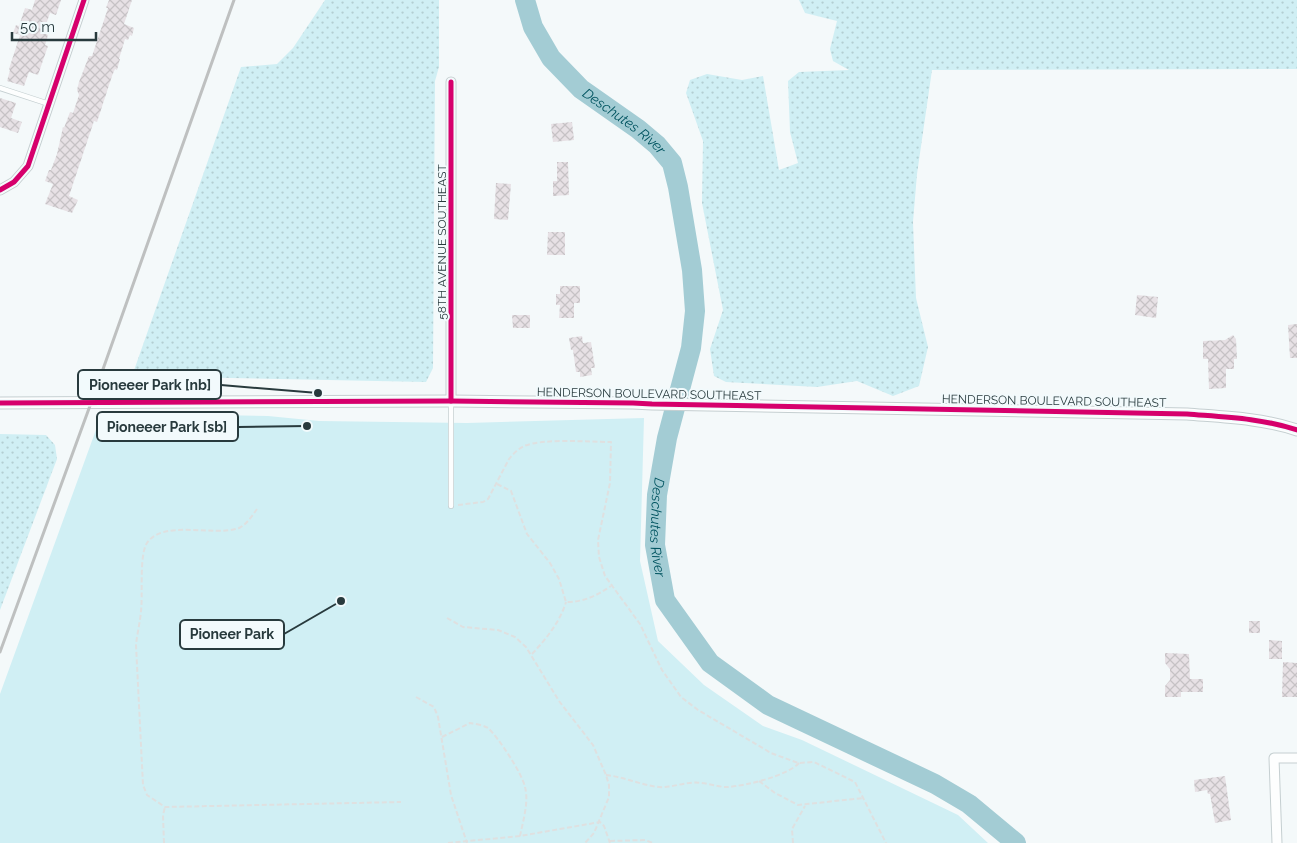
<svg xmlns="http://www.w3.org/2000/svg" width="1297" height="843" viewBox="0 0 1297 843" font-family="Raleway,sans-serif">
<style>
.grass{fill:url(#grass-dots)}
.park{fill:#d0eff4}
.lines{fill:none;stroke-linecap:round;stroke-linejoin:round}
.river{stroke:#a3ccd4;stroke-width:20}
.building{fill:url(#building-cross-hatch)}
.service-casing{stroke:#c5cfd1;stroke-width:6}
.minor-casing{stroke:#c5cfd1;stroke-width:11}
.tertiary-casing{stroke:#c5cfd1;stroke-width:13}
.path{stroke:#dfe0e0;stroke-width:2;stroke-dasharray:5 2.5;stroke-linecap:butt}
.service{stroke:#fdfefe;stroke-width:4.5}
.minor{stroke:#fdfefe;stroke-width:9}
.tertiary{stroke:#fdfefe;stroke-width:11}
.rail{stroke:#bec0c0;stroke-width:3}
.cycleway-casing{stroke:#f2fafc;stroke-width:8}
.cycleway{stroke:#d6006c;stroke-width:5}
.labels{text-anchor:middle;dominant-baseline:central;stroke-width:4;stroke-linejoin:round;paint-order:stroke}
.street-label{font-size:12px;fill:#283a3d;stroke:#f2fafc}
.water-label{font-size:14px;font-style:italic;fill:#005460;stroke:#f2fafc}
.leader{fill:none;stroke:#283a3d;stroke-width:2}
.callout-dot{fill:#283a3d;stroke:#f2fafc;stroke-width:2}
.callout{fill:#f2fafc;stroke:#283a3d;stroke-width:2}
.callout-label{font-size:14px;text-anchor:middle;font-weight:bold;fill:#283a3d}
</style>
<defs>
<pattern id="grass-dots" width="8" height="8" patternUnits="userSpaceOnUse" patternTransform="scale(1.25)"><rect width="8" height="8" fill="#d0eff4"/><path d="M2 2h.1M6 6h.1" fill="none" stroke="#b3ced2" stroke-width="1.8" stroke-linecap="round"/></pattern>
<pattern id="building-cross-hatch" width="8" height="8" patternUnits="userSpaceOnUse" patternTransform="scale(1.25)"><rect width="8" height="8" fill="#e7e1e5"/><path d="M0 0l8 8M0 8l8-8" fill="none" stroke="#c6c2c5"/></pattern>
</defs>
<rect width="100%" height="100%" fill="#f4f9fa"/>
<g class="grass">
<path d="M325 0H439V67L435 81 433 368 426 382 132 376 241 67 277 64 293 48Z"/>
<path d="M799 0H1297V69L932 70 917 174 913 222 916 298 928 347 919 386 893 396 857 381 817 387 726 382 714 376 710 349 723 310 702 203 703 141 686 93 690 80 707 74 742 80 763 76 779 170 798 163 790 132 788 81 799 72 849 70 833 61 830 49 837 21 805 13Z"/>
<path d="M0 434 46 435 55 445 57 459 0 610Z"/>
</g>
<path class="park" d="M106 413 268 416 319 421 467 423 644 418 640 561 658 641 704 685 763 726 802 740 958 815 988 843H0V694L97 427Z"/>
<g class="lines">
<path class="river" id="s1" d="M525 0 533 27 551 58 581 89 638 129 657 145 672 163 678 187 692 270 695 311 691 348 667 438 657 495 655 545 665 600 710 663 768 705 935 784 969 804 1016 843"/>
</g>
<g class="building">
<path d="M35 0H61L56 15 50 13 43 33 48 35 45 45 48 46 38 75 29 72 24 86 7 81 10 70 9 69 20 35 13 33 16 25 19 26 25 8 32 10Z"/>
<path d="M109 0H132L124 24 134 28 132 36 130 35 128 40 125 39 119 59H120L117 70 115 69 112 76 97 122 94 121 69 196 78 200 72 213 45 204 53 184 45 181 49 170H51L57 154 63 127 64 128 70 112 73 113 79 95 77 90 79 82 89 56H92L108 8H106Z"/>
<path d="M0 98 16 103 11 118 22 122 18 133 0 127Z"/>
<path d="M572 122 574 140 553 142 551 124Z"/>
<path d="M557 162H568L569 195 553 196V181H557Z"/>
<path d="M496 183 511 184 508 220 494 219Z"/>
<path d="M548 232H565V255H547Z"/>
<path d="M560 286H580V303H574V318H559L560 305H556V294H560Z"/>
<path d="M1137 295 1158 297 1156 318 1135 315Z"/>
<path d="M512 315H530V328H513Z"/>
<path d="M1297 324V358H1290L1288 325Z"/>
<path d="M1233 335 1236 339 1237 359H1234V369H1226V388L1209 389 1208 359H1203V341L1225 340Z"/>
<path d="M582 336 583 343 591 342 595 368H591L592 375 580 377V372H576L573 350H571L569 338Z"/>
<rect x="1249" y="621" width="11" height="12"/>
<path d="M1269 640 1282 641V659H1269Z"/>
<path d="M1165 653 1189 654 1190 679H1203V692H1181V697H1165V686L1170 680V669L1165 663Z"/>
<path d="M1283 662 1297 663V697H1282Z"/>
<path d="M1225 776 1231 820 1215 823 1210 794H1208L1207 790 1195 792 1194 780Z"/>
</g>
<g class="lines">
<defs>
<g id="service">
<path d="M0 88 49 104"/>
<path d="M451 506V403"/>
</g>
<g id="minor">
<path d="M451 82V401"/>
<path d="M0 190 14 182 28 166 84 0"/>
<path d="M1277 843 1274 758H1297"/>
</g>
<path id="tertiary" d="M0 403 451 401 633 403 652 404 1187 414C1224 417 1261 418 1297 430"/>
</defs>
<use href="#service" class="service-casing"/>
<use href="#minor" class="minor-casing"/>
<use href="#tertiary" class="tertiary-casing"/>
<g class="path">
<path d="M497 484 511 491 527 534 550 563 559 579 566 602C584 602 596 596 611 586"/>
<path d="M458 505 483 502 488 499 509 459C513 454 518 449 524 446 545 438 587 442 611 442L610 483 598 540 599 557 605 576 640 624 662 670 681 697 698 710 771 753 798 763 814 762 855 782 886 843"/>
<path d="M257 509C252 516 247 524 239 528 214 537 163 519 147 543 139 555 143 595 141 611 140 623 137 634 136 645L143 785 147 795 165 807 401 802"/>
<path d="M447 618 463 627 498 630 515 637 526 647 559 701 593 745 606 775 609 785V797L594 833 585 843"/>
<path d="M532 654C546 639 560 622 566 602"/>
<path d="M416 697 434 707 438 717 451 795 467 843"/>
<path d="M442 737 470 723C475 724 483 725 488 728 498 737 522 773 525 787 529 802 523 821 520 836"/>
<path d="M606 775C624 777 641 785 659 787 669 788 679 784 689 783 703 781 715 787 727 787 745 786 787 776 799 763"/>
<path d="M759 781 775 793 798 805 863 798"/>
<path d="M610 841 645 840 653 843"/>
<path d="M164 843 163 815 165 807"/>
<path d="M448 843 520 836 600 822 604 826 610 843"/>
<path d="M793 843 792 829 805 806"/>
</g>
<use href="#service" class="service"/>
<use href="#minor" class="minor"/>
<use href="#tertiary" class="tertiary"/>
<path class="rail" d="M0 652 91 403 234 0"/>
<defs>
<g id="cycleway">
<path d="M451 82V401"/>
<path d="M0 190 14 182 28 166 84 0"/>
<path d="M0 403 451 401 633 403 652 404 1187 414C1224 417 1261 418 1297 430"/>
</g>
</defs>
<use href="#cycleway" class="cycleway-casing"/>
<use href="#cycleway" class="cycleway"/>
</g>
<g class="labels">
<g class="street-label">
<text transform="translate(442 242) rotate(-90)">58TH AVENUE SOUTHEAST</text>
<text transform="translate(649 394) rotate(1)">HENDERSON BOULEVARD SOUTHEAST</text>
<text transform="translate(1054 401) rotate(1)">HENDERSON BOULEVARD SOUTHEAST</text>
</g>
<g class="water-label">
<text stroke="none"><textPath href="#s1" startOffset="161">Deschutes River</textPath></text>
<text stroke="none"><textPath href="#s1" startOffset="596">Deschutes River</textPath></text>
</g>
</g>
<path class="leader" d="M318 393L221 385M307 426L238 427M341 601L284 634"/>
<g class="callout-dot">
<circle cx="318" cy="393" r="5"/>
<circle cx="307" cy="426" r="5"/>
<circle cx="341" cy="601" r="5"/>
</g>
<g class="callout">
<rect x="78" y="370" width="143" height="29" rx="5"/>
<rect x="97" y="412" width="141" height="29" rx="5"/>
<rect x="180" y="620" width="104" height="29" rx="5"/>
</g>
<g class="callout-label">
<text x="150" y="390">Pioneeer Park [nb]</text>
<text x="167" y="432">Pioneeer Park [sb]</text>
<text x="232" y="639">Pioneer Park</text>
</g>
<path d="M12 32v8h84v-8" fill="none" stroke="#283a3d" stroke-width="2.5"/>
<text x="20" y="32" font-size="15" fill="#283a3d" stroke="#f2fafc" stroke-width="4" paint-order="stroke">50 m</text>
</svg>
